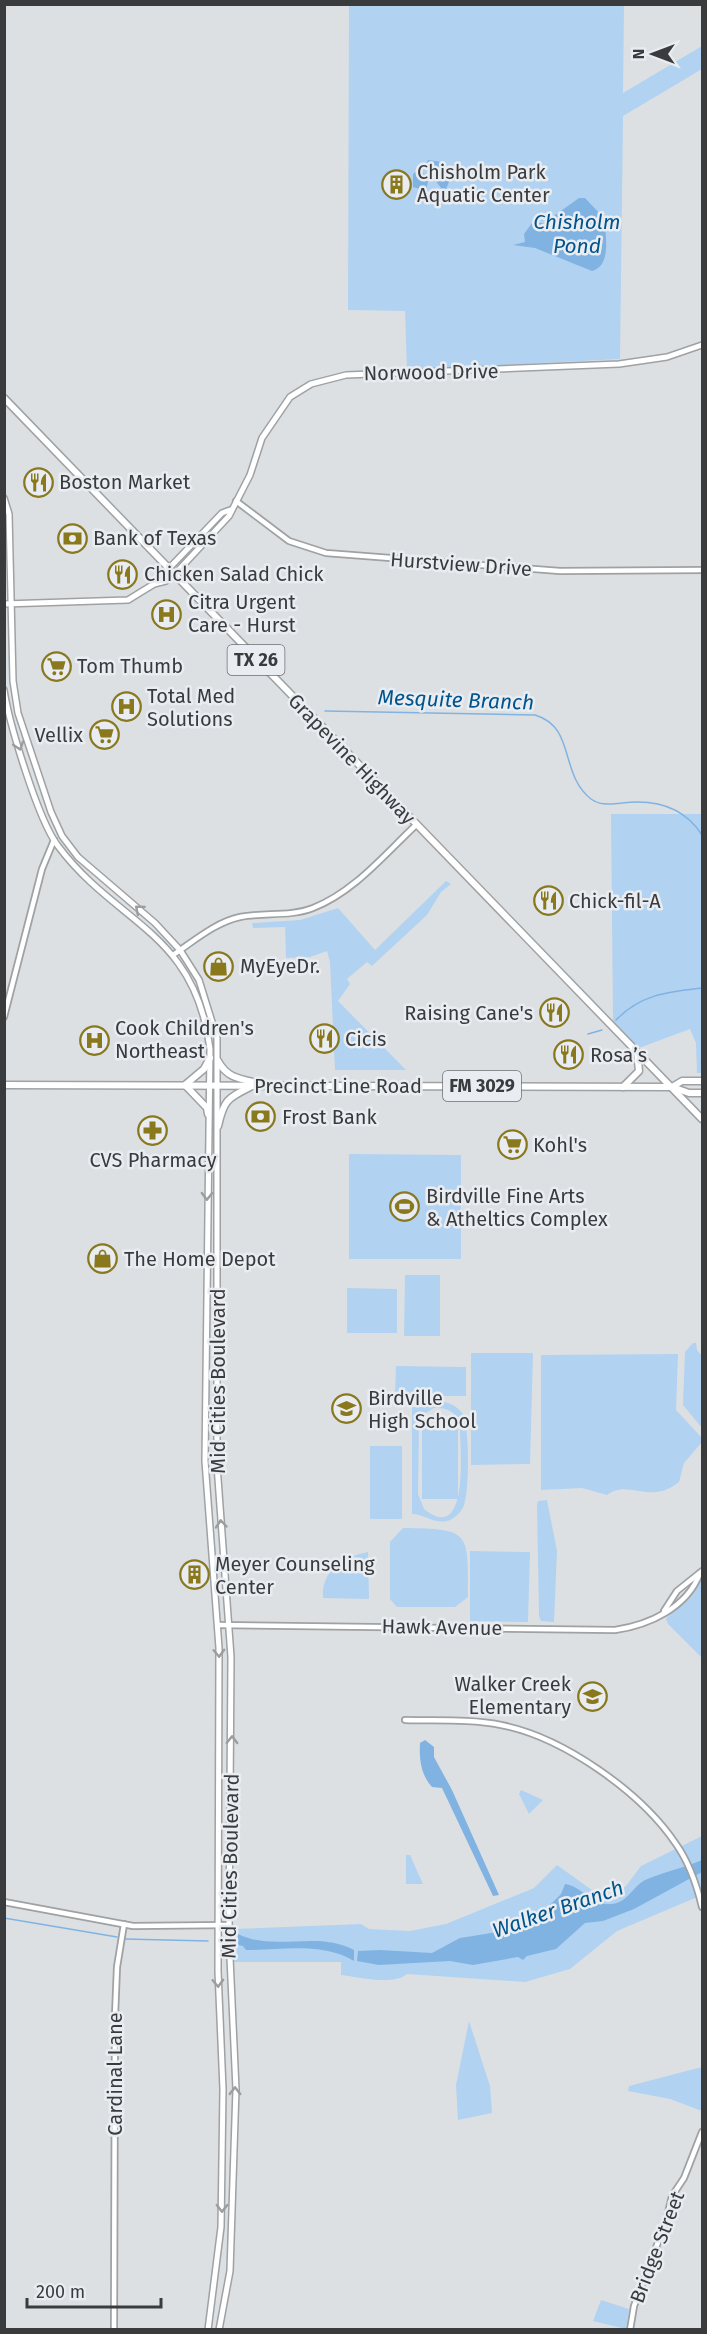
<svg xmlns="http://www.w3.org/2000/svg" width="707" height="2334" viewBox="0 0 707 2334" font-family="'Fira Sans',sans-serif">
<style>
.green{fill:#b2d2f1;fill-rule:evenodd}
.water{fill:#81b3e2}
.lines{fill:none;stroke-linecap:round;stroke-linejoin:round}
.stream{stroke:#81b3e2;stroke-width:1.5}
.tertiary-casing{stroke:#9ea2a5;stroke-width:8}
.secondary-casing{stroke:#9ea2a5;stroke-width:8}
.primary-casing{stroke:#9ea2a5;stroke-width:9}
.tertiary{stroke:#fff;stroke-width:4.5}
.secondary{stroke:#fff;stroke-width:5}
.primary{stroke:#fff;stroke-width:6}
.oneway{stroke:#9c9d9e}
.labels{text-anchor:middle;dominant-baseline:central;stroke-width:5;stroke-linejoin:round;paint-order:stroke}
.shield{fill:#e9edf1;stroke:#6e7073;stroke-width:1.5}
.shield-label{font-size:18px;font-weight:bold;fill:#3a3b3d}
.poi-label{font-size:20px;fill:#3a3b3d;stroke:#e9edf1;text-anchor:start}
.street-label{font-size:20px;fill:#3a3b3d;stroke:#e9edf1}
.water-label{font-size:21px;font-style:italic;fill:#00548e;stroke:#e9edf1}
</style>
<rect width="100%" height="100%" fill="#dce0e3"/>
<g class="green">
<path d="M349 5H624L623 93 702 46V69L623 116 620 359 407 370 405 311 348 310Z"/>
<path d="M611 814H702V1073H697L696 1043 690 1029 639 1048 613 1021Z"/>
<path d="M446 881 451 884 441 892 427 915 372 966 367 962 347 979 350 984 338 1001 406 1070H335L330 962 327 951 310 957 286 958 285 927 253 928 252 923 300 920 338 908 375 950Z"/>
<path d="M349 1154 461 1155V1259H349Z"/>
<path d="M405 1275H440V1336H404Z"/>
<path d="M347 1288 397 1289V1333H347Z"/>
<path d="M693 1343H696L697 1350 702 1356V1428L683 1405 685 1352Z"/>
<path d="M471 1353H533L530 1464 471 1465Z"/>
<path d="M678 1354 676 1410 702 1438V1442L684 1463 679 1482C649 1506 629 1478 607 1495L582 1488 541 1490V1355Z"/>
<path d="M396 1366 466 1367V1396H395Z"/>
<path d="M433 1402C444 1401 455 1403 462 1413 470 1425 469 1485 465 1501 464 1508 459 1515 452 1519 437 1527 426 1514 412 1514V1407H422ZM434 1408C449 1407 458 1413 460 1428 460 1448 470 1546 424 1509L418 1494 419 1423 424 1414Z"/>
<rect x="422" y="1425" width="36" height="74"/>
<rect x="370" y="1446" width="32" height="73"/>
<path d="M547 1500 557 1551 554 1622 541 1621 539 1616 537 1505 538 1501Z"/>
<path d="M403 1528C471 1529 468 1531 468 1597L455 1607H397L390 1599V1542Z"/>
<path d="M470 1551 530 1552 528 1622 470 1621Z"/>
<path d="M368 1552 369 1599 323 1598C320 1571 345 1556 368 1552Z"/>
<path d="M702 1579V1658L668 1624 666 1619Z"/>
<path d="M521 1790 543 1800 529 1814 519 1794Z"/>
<path d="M702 1836V1895L617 1931 570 1969 525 1982 407 1974C392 1986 359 1977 341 1975V1962H234V1929L361 1924 369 1929 410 1931 446 1924 534 1888 557 1865 596 1893 614 1895 626 1886 641 1866Z"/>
<path d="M406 1855H410L423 1884H406Z"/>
<path d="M469 2021 490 2086 492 2113 458 2120 456 2085Z"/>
<path d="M702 2067V2111L670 2099 628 2091 629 2086Z"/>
<path d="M601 2300 629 2309 626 2329 593 2321Z"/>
</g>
<g class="water">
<path d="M428 160 442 162 441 174 449 182 446 189H442C436 182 430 174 425 167Z"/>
<path d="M418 170 429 177 426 191 413 187V174Z"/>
<path d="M579 198H585L605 219C605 235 612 266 592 271L535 248 513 245 525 242 524 234 532 223H544Z"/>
<path d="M425 1740 434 1747V1757L452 1790 499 1895 493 1896 442 1788 432 1787C421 1775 419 1759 420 1743Z"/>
<path d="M702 1860V1872L634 1909 603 1921 585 1923 556 1949 527 1956 523 1960 518 1957 473 1965 450 1961 379 1965 357 1961 358 1951 380 1950 432 1953 460 1938 516 1929 550 1905 561 1894 565 1884C582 1886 592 1906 611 1904 628 1903 632 1887 645 1880 663 1872 684 1868 702 1860Z"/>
<path d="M238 1934C274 1952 318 1930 354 1950V1961C323 1942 281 1950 246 1950L243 1946 238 1945Z"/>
</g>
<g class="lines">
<g class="stream">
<path d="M325 711 535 715C576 727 559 774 591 799 601 806 610 804 622 803 655 799 684 807 702 835"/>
<path d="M616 1020C641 994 668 992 702 988"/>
<path d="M588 1034 602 1030"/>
<path d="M4 1918 117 1937"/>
<path d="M125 1939 208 1941"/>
</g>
<defs>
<g id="tertiary">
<path d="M236 501 289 541 326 553 560 571 702 570"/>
<path d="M173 955C194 941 216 922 240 917 264 912 290 917 313 908 354 892 384 855 416 825"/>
<path d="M4 1017 42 869 54 840"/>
<path d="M664 1611 677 1591 702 1571"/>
<path d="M218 1625 615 1630C649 1625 687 1608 700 1573"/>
<path d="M405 1720C437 1721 470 1719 501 1725 563 1737 641 1792 676 1844 688 1861 697 1886 702 1907"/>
<path d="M4 1902 133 1926 229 1925"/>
<path d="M114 2330 115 2016 117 1967 124 1924"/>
<path d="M630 2330 634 2306 666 2221 672 2196 684 2178 702 2132"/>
</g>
<g id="secondary">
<path d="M4 498 9 514 13 681 18 713 51 812 62 836 78 857 155 923 180 950 199 980 217 1038V1465L231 1657 229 1936 236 2089 230 2271 219 2330"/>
<path d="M154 584 166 581 174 575 229 516 250 475 262 438 290 397 311 384 346 375 619 364 667 357 702 345"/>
<path d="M4 604 128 600 154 584 222 513 230 510"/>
<path d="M4 690C9 723 38 820 58 846 117 925 195 931 210 1049L205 1461 219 1648 218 1971 223 2089 221 2227 208 2330"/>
</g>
<g id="primary">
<path d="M4 398 702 1119"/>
<path d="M218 1061C227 1078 240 1079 258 1083"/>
<path d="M4 1085 672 1087 689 1093H702"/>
<path d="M623 1087 639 1071 637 1052"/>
<path d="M672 1087 682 1081H702"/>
<path d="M208 1114 207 1108 185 1085 204 1069 210 1058"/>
<path d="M218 1126C224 1099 228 1098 252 1086"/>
</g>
</defs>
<use href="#tertiary" class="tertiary-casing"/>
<use href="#secondary" class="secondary-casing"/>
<use href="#primary" class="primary-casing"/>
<use href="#tertiary" class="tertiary"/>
<use href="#secondary" class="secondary"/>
<use href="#primary" class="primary"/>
</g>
<defs><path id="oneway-chevron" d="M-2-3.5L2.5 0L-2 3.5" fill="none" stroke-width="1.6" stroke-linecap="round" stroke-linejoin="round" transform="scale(1.5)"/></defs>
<g class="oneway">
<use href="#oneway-chevron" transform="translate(19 746) rotate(72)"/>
<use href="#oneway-chevron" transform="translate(139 909) rotate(-140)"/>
<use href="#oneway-chevron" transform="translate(207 1196) rotate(91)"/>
<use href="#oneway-chevron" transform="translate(221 1524) rotate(-95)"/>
<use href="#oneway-chevron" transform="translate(219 1653) rotate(88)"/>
<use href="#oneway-chevron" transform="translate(232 1740) rotate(-89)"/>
<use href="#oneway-chevron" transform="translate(218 1983) rotate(88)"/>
<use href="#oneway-chevron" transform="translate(235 2091) rotate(-90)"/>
<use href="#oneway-chevron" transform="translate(222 2208) rotate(91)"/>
</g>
<defs>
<symbol id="building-ring" viewBox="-11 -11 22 22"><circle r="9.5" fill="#e9edf1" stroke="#89781c" stroke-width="1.5"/><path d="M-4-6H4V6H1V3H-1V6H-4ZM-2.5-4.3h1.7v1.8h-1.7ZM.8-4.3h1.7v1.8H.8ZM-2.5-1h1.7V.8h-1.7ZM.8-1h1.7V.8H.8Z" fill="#89781c"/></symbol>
<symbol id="restaurant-ring" viewBox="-11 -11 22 22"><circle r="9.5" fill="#e9edf1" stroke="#89781c" stroke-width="1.5"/><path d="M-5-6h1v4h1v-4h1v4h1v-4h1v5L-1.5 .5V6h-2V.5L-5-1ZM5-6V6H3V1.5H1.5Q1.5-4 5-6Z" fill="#89781c"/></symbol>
<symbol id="bank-ring" viewBox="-11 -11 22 22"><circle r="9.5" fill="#e9edf1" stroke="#89781c" stroke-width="1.5"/><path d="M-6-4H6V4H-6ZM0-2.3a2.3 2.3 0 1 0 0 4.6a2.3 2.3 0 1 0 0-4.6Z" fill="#89781c"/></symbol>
<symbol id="hospital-ring" viewBox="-11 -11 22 22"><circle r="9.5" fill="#e9edf1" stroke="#89781c" stroke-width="1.5"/><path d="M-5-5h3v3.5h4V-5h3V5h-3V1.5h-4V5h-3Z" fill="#89781c"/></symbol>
<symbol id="supermarket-ring" viewBox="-11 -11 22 22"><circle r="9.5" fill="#e9edf1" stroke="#89781c" stroke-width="1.5"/><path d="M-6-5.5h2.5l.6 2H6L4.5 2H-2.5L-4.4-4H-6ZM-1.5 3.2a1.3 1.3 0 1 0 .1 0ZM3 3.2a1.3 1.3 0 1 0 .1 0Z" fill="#89781c"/></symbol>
<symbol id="shop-ring" viewBox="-11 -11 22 22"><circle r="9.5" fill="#e9edf1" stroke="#89781c" stroke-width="1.5"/><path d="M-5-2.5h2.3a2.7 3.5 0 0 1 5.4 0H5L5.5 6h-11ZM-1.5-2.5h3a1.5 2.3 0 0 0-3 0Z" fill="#89781c"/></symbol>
<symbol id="pharmacy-ring" viewBox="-11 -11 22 22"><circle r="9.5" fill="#e9edf1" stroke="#89781c" stroke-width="1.5"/><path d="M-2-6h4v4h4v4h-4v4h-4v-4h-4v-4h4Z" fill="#89781c"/></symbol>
<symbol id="stadium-ring" viewBox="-11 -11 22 22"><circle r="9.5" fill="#e9edf1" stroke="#89781c" stroke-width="1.5"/><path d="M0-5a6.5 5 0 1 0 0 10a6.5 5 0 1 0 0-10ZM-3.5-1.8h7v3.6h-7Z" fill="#89781c"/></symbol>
<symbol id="school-ring" viewBox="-11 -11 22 22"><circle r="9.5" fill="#e9edf1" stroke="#89781c" stroke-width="1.5"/><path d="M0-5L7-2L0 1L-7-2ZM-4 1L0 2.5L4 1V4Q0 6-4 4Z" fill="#89781c"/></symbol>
</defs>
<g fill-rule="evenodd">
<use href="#building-ring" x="380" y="168" width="33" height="33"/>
<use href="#restaurant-ring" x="22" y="466" width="33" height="33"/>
<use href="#bank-ring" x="56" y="522" width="33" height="33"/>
<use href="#restaurant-ring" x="106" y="558" width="33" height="33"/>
<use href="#hospital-ring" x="150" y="598" width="33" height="33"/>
<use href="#supermarket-ring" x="40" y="650" width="33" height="33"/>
<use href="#hospital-ring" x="110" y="690" width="33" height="33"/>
<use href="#supermarket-ring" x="88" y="718" width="33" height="33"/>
<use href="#restaurant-ring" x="532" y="884" width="33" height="33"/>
<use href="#shop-ring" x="202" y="950" width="33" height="33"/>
<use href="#restaurant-ring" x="538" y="996" width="33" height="33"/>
<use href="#restaurant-ring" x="308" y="1022" width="33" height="33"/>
<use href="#hospital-ring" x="78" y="1024" width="33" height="33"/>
<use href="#restaurant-ring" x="552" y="1038" width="33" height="33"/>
<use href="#bank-ring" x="244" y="1100" width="33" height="33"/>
<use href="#pharmacy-ring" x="136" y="1114" width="33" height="33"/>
<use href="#supermarket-ring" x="496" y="1128" width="33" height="33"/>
<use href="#stadium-ring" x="388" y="1190" width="33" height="33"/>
<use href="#shop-ring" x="86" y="1242" width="33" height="33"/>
<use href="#school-ring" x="330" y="1392" width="33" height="33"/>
<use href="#building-ring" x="178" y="1558" width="33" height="33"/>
<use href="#school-ring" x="576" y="1680" width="33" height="33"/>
</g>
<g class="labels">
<g class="shield">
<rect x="227.5" y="645" width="57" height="30" rx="4.5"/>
<rect x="443" y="1071" width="78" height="30" rx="4.5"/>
</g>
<g class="shield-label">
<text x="256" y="660">TX 26</text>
<text x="482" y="1086">FM 3029</text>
</g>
<g class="poi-label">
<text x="417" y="172">Chisholm Park<tspan x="417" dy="23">Aquatic Center</tspan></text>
<text x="59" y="482">Boston Market</text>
<text x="93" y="538">Bank of Texas</text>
<text x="144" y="574">Chicken Salad Chick</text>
<text x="188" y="602">Citra Urgent<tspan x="188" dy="23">Care - Hurst</tspan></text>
<text x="77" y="666">Tom Thumb</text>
<text x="147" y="696">Total Med<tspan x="147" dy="23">Solutions</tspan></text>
<text x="83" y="735" text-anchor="end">Vellix</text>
<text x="569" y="901">Chick-fil-A</text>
<text x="240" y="966">MyEyeDr.</text>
<text x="533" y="1013" text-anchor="end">Raising Cane's</text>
<text x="115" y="1028">Cook Children's<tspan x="115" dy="23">Northeast</tspan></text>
<text x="345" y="1039">Cicis</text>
<text x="590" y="1055">Rosa’s</text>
<text x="282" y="1117">Frost Bank</text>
<text x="533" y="1145">Kohl's</text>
<text x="153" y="1160" text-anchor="middle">CVS Pharmacy</text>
<text x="426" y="1196">Birdville Fine Arts<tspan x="426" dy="23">&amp; Atheltics Complex</tspan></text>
<text x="124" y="1259">The Home Depot</text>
<text x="368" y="1398">Birdville<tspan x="368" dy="23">High School</tspan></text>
<text x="215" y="1564">Meyer Counseling<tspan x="215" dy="23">Center</tspan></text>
<text x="571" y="1684" text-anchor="end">Walker Creek<tspan x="571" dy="23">Elementary</tspan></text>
</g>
<g class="street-label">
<text transform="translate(431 372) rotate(-1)">Norwood Drive</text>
<text transform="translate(461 564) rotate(4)">Hurstview Drive</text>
<text transform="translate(352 759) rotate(46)">Grapevine Highway</text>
<text x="338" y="1086">Precinct Line Road</text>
<text transform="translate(218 1381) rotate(-90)">Mid Cities Boulevard</text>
<text transform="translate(442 1627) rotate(1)">Hawk Avenue</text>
<text transform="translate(230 1866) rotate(-89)">Mid Cities Boulevard</text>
<text transform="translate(115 2074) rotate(-90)">Cardinal Lane</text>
<text transform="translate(657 2247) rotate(-69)">Bridge Street</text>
</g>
<g class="water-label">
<text x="577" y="222">Chisholm<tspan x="577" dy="24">Pond</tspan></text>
<text transform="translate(456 700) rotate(2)">Mesquite Branch</text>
<text transform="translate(558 1909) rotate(-19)">Walker Branch</text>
</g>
</g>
<rect width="707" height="2334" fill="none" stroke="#3a3b3d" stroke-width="12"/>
<g transform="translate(653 54) rotate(270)" stroke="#e9edf1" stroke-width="4.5" paint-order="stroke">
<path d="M0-4.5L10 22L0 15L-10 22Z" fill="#3a3b3d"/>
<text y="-9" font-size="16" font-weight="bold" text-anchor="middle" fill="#3a3b3d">N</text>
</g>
<path d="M27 2298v9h134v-9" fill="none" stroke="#3a3b3d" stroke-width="3"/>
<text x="36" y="2298" font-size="18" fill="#3a3b3d" stroke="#e9edf1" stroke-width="4.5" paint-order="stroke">200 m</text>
</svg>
